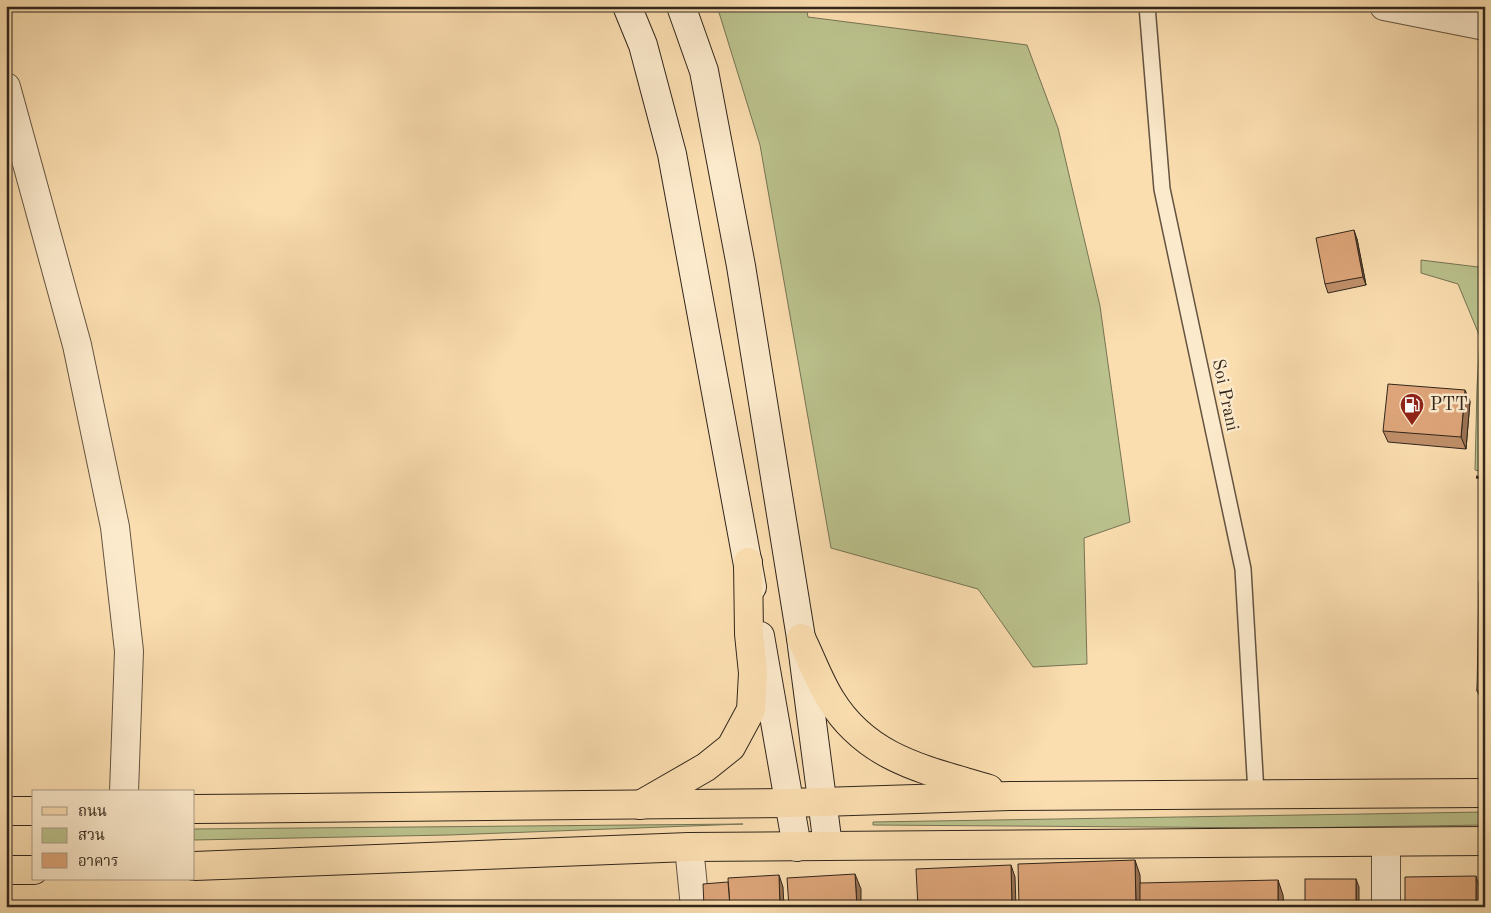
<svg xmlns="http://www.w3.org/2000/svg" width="1491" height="913" viewBox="0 0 1491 913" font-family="'Old Standard TT','Noto Serif Thai',serif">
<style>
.green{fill:#bbc28d;stroke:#767454}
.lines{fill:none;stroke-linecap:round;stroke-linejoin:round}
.lane-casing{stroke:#645440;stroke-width:18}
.street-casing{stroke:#645440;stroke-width:30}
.secondary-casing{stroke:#31261b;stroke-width:30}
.primary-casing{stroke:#31261b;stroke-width:30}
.path{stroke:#31261b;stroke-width:3;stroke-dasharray:4 2.5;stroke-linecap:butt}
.lane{stroke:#fceacc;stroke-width:15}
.street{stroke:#fceacc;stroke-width:28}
.secondary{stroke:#fceacc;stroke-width:28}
.primary{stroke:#fbdeb0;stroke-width:28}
.wall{fill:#bf8f69;stroke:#31261b}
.shaded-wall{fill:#9b7455;stroke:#31261b}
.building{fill:#dea67a;stroke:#31261b}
.labels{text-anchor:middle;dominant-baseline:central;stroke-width:5;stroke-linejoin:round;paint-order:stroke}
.street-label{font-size:18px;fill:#31261b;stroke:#fceacc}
.poi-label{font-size:18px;fill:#31261b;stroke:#fceacc;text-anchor:start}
</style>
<rect width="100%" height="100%" fill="#fbdeb0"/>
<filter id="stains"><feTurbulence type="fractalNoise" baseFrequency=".004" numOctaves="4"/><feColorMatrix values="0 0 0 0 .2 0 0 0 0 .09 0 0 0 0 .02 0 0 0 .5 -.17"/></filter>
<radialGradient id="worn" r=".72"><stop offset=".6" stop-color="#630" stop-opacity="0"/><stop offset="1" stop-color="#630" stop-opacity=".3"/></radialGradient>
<g class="green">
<path d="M717 6H806L808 17 1027 45 1058 128 1100 306 1130 522 1084 538 1087 664 1033 667 978 589 831 548 760 145Z"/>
<path d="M1421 260 1478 267 1485 264V472L1475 470 1477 387 1480 337 1458 284 1421 273Z"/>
<path d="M1485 812V825L1284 828 873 825V822Z"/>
<path d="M743 824 449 835 194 840V829Z"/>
<path d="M574 902 575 907H381Z"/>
</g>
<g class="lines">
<defs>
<path id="lane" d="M1147 6 1162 189 1243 569 1256 793"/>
<g id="street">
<path d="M1384 6 1485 26"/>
<path d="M6 87 77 345 115 527 129 651 124 792"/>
<path d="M1386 842V907"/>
<path d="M689 847 695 907"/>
</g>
<g id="secondary">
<path d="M627 6 643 45 672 154 752 587"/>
<path d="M681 6 704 71 741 266 801 638 828 846"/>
<path d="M760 636 797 847"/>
</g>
<g id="primary">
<path d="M801 638C811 658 819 681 831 700 868 760 927 770 989 789"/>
<path d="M640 805 706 767 731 747 751 710 753 673 749 634 748 562"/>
<path d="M194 809 790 803 1010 796 1485 793"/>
<path d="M6 811H34"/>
<path d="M194 866 689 847 1485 841"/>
<path d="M6 870H34"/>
</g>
</defs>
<use href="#lane" class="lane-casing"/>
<use href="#street" class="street-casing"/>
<use href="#secondary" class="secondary-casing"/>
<use href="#primary" class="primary-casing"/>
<path class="path" d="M1476 477 1485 478"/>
<use href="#lane" class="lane"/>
<use href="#street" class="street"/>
<use href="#secondary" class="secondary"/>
<use href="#primary" class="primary"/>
</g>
<g class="wall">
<path d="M1357 239 1366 285 1328 293 1325 284Z"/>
<path d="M1470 401 1466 449 1388 442 1383 431Z"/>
<path d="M1485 581V695H1479L1477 691Z"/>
</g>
<g class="shaded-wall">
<path d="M1354 230 1357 239 1366 285 1363 277Z"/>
<path d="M1465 390 1470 401 1466 449 1461 437Z"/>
<path d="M1135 860 1140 875 1141 907H1136Z"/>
<path d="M1011 865 1015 877 1016 907H1012Z"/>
<path d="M855 874 861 889V907H857Z"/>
<path d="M779 875 783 887 784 907H780Z"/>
<path d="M1476 876 1480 888V907H1476Z"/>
<path d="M1356 879 1359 887V907H1356Z"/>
<path d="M1278 880 1283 895 1284 907H1278Z"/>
</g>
<g class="building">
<path d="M1354 230 1363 277 1325 284 1316 238Z"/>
<path d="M1388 384 1465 390 1461 437 1383 431Z"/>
<path d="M1479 581H1485V691H1477Z"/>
<path d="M1135 860 1136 907H1019L1018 864Z"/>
<path d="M1011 865 1012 907H918L916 869Z"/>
<path d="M855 874 857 907H789L787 878Z"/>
<path d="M779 875 780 907H730L728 878Z"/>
<path d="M1476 876V907H1405V877Z"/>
<path d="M1482 878H1485V907H1481Z"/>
<rect x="1305" y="879" width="51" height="28"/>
<path d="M1278 880V907H1140V883Z"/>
<path d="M728 882 730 907H704L703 884Z"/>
</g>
<defs>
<symbol id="fuel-pin" viewBox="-11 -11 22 30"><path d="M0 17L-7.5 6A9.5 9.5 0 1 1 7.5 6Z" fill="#8f2418" stroke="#fceacc"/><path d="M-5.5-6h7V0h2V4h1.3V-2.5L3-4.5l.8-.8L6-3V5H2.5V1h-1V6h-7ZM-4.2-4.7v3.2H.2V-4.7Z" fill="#fff"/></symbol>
</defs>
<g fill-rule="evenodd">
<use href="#fuel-pin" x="1398" y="391" width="28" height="38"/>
</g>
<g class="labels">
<g class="street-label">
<text transform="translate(1225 395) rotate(78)">Soi Prani</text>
</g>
<g class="poi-label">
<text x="1430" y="405">PTT</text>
</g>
</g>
<rect width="1491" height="913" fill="none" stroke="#fbdeb0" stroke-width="25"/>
<rect x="8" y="8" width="1476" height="898" fill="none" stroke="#31261b" stroke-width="2.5"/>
<rect x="12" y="12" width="1466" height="888" fill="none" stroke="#31261b"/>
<rect x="32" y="790" width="162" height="90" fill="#fceacc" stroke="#ab9c85"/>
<rect x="42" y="807" width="25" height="8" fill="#fbdeb0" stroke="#ab9c85"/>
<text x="78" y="816" font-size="15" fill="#31261b">ถนน</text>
<rect x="42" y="828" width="25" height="15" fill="#bbc28d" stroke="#ab9c85"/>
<text x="78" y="840" font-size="15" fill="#31261b">สวน</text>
<rect x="42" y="853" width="25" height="15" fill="#dea67a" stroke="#ab9c85"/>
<text x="78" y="866" font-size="15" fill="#31261b">อาคาร</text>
<rect width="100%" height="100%" filter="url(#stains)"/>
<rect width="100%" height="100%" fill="url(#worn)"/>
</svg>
